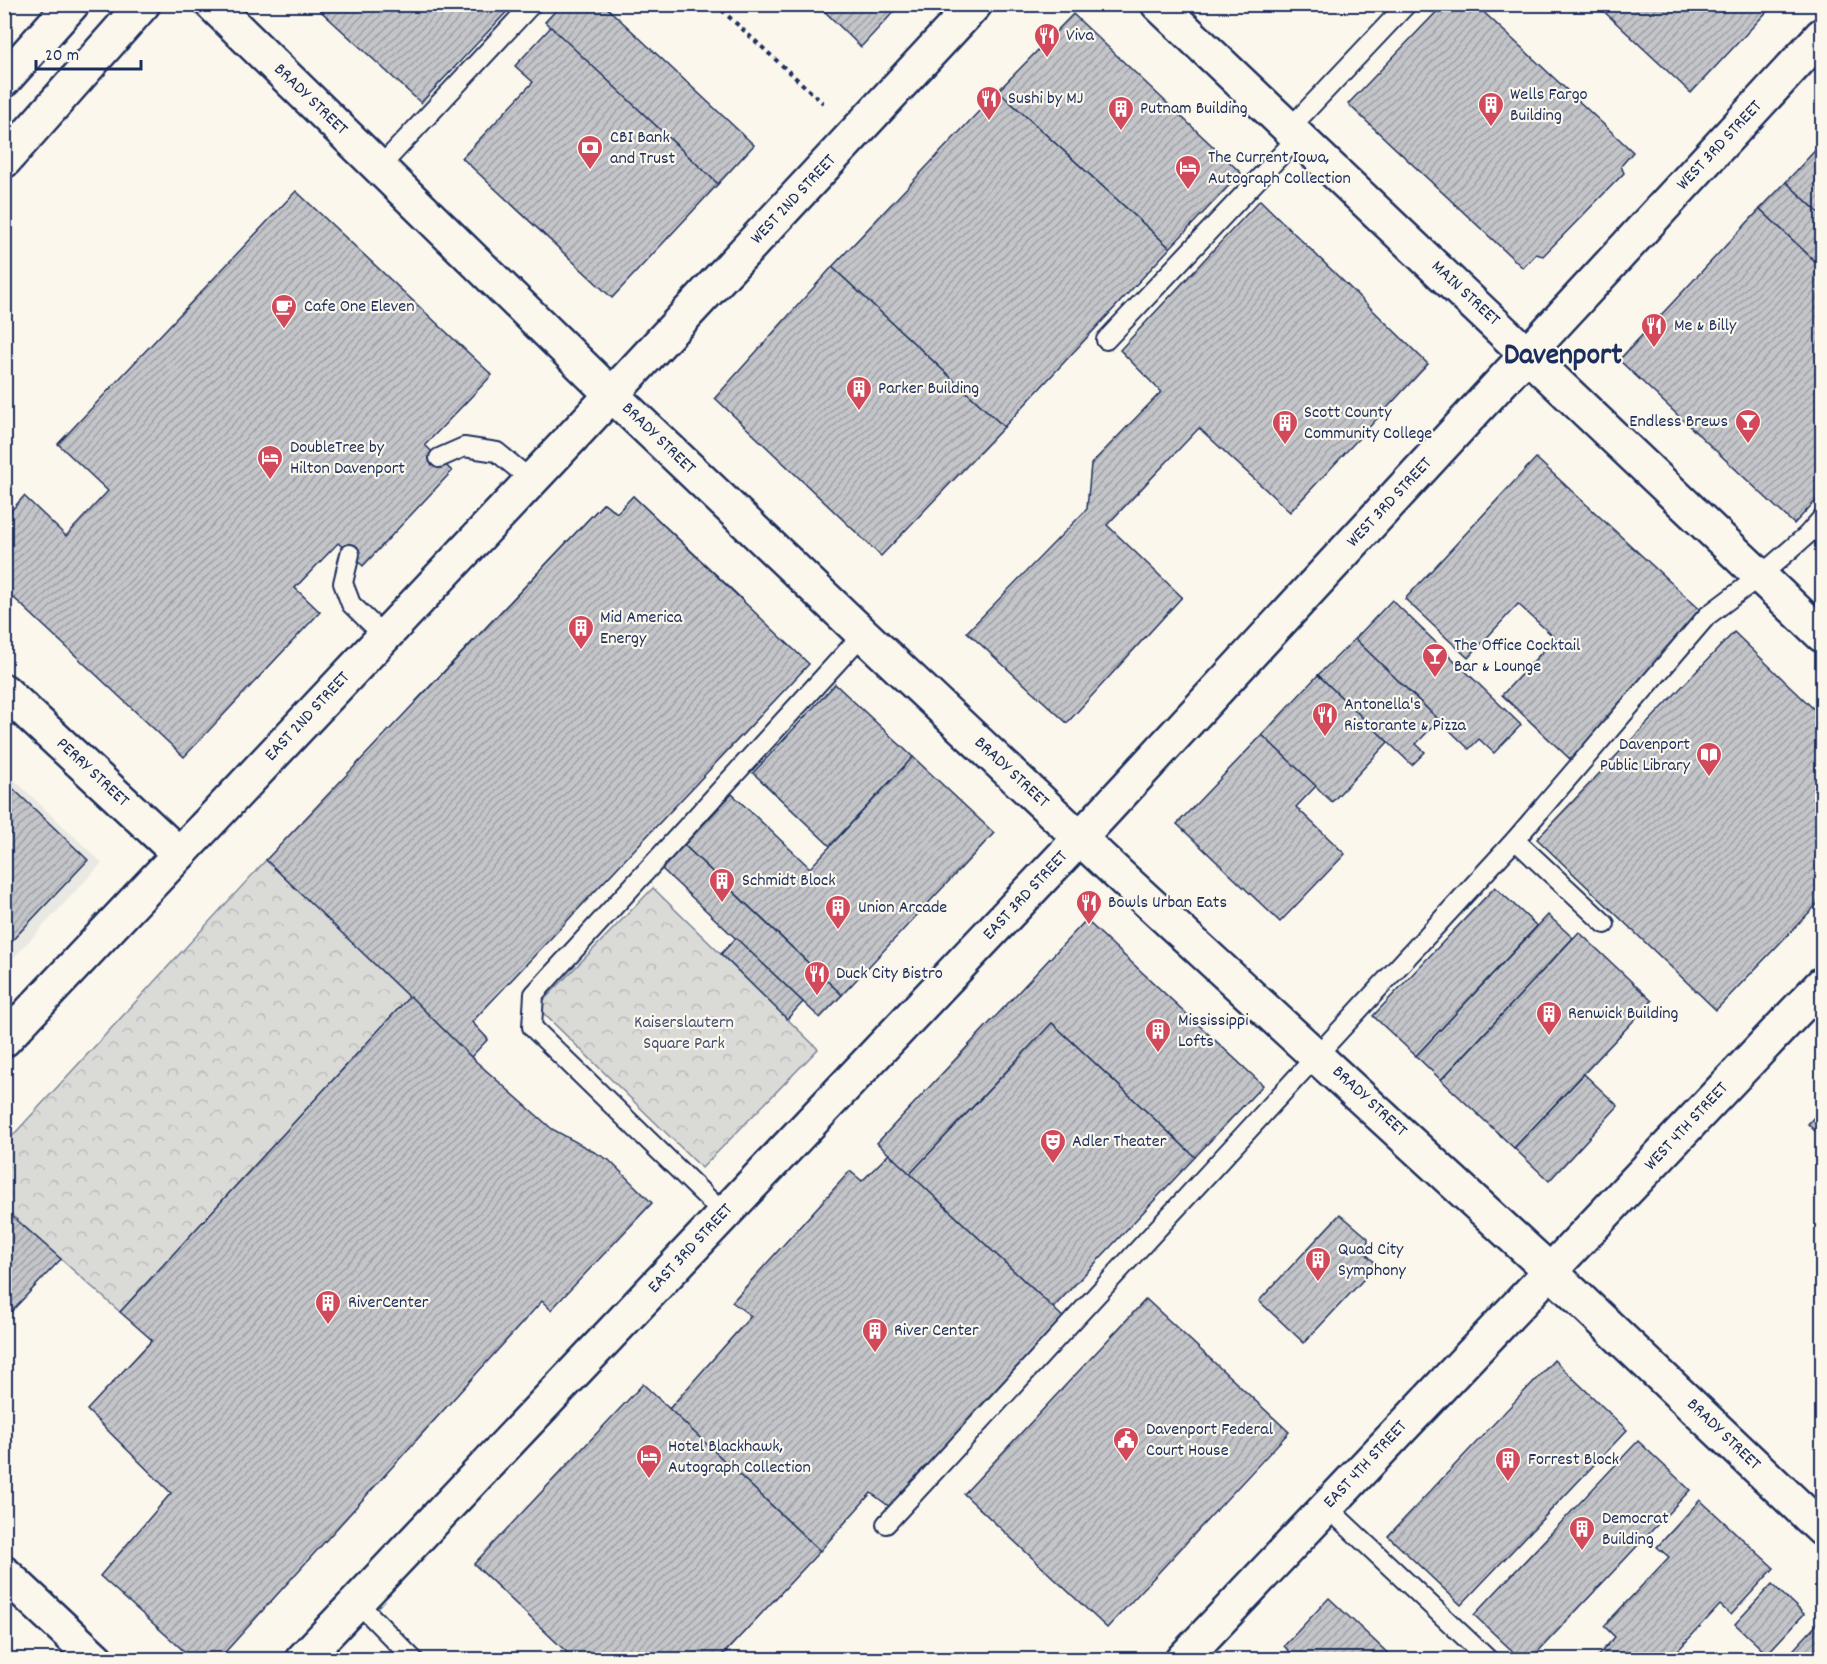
<svg xmlns="http://www.w3.org/2000/svg" width="1827" height="1664" viewBox="0 0 1827 1664" font-family="Dekko,sans-serif">
<style>
.built{fill:#eae8e2}
.park{fill:url(#park-crowns);stroke:#7a849a;stroke-width:1.5}
.building{fill:url(#building-hatch);stroke:#1b2f5e;stroke-width:1.5}
.lines{fill:none;stroke-linecap:round;stroke-linejoin:round}
.lane-casing{stroke:#1b2f5e;stroke-width:22}
.secondary-casing{stroke:#1b2f5e;stroke-width:38}
.primary-casing{stroke:#1b2f5e;stroke-width:38}
.highway-casing{stroke:#1b2f5e;stroke-width:38}
.path{stroke:#1b2f5e;stroke-width:4;stroke-dasharray:4.5 4.5;stroke-linecap:butt}
.lane{stroke:#fbf7ec;stroke-width:18}
.secondary{stroke:#fbf7ec;stroke-width:33}
.primary{stroke:#fbf7ec;stroke-width:33}
.highway{stroke:#fbf7ec;stroke-width:33}
.labels{text-anchor:middle;dominant-baseline:central;stroke-width:4.5;stroke-linejoin:round;paint-order:stroke}
.poi-label{font-size:18px;fill:#1b2f5e;stroke:#fbf7ec;text-anchor:start}
.street-label{font-size:18px;fill:#1b2f5e;stroke:#fbf7ec}
.park-label{font-size:18px;fill:#415176;stroke:#fbf7ec}
.town-label{font-size:30px;font-weight:bold;fill:#1b2f5e;stroke:#fbf7ec}
</style>
<defs>
<pattern id="park-crowns" width="20" height="18" patternUnits="userSpaceOnUse" patternTransform="scale(1.5)"><rect width="20" height="18" fill="#dadad7"/><path d="M2 6a3 3 0 1 1 6 0M12 15a3 3 0 1 1 6 0" fill="none" stroke="#babbbb"/></pattern>
<pattern id="building-hatch" width="6" height="6" patternUnits="userSpaceOnUse" patternTransform="scale(1.5)"><rect width="6" height="6" fill="#c3c5c9"/><path d="M-1 1l2-2M0 6l6-6M5 7l2-2" fill="none" stroke="#9ea0a6"/></pattern>
</defs>
<rect width="100%" height="100%" fill="#fbf7ec"/>
<filter id="ink" filterUnits="userSpaceOnUse"><feTurbulence type="fractalNoise" baseFrequency=".0167" numOctaves="2"/><feDisplacementMap in="SourceGraphic" scale="12" xChannelSelector="R" yChannelSelector="G"/><feConvolveMatrix kernelMatrix="1 2 1 2 8 2 1 2 1" color-interpolation-filters="sRGB"/></filter>
<g filter="url(#ink)">
<path class="built" d="M4 770 102 863 5 967H4Z"/>
<g class="park">
<path d="M266 860 410 996 120 1312 5 1209 4 1145Z"/>
<path d="M653 888 818 1049 702 1168 537 1007Z"/>
</g>
<g class="building">
<path d="M313 4H514L421 103Z"/>
<path d="M562 4H603L754 145 718 184 545 22Z"/>
<path d="M817 4H901L861 47Z"/>
<path d="M1444 4H1475L1633 152 1621 166 1624 173 1543 256 1536 254 1523 268 1348 104Z"/>
<path d="M1596 4H1774L1691 93Z"/>
<path d="M1073 14 1241 173 1170 248 998 91Z"/>
<path d="M551 27 718 184 612 298 462 158 533 82 515 66Z"/>
<path d="M998 91 1170 248 1004 427 832 267Z"/>
<path d="M1822 143V216L1786 182Z"/>
<path d="M1786 182 1822 216V268L1760 209Z"/>
<path d="M296 191 492 375 425 445 452 471 363 566 338 543 295 588 320 612 184 757 14 598 4 608V507L10 512 24 496 66 536 108 491 58 444Z"/>
<path d="M1260 200 1428 364 1290 512 1199 428 1107 525 1182 597 1067 723 967 632 1087 509 1091 464 1161 392 1120 350Z"/>
<path d="M1760 209 1822 268V494L1794 524 1619 360Z"/>
<path d="M832 267 1004 427 881 556 715 398Z"/>
<path d="M1536 458 1707 616 1572 761 1502 695 1555 638 1518 604 1468 658 1405 599Z"/>
<path d="M633 496 744 601 544 818 416 701 604 503 617 513Z"/>
<path d="M633 496 809 664 472 1022 488 1039 471 1057 266 860 604 503 617 513Z"/>
<path d="M1392 600 1521 725 1494 753 1479 739 1469 749 1355 639Z"/>
<path d="M1734 632 1822 717V899L1716 1010 1537 839Z"/>
<path d="M1355 639 1439 720 1416 744 1425 752 1412 765 1318 675Z"/>
<path d="M1318 675 1388 742 1332 802 1262 735Z"/>
<path d="M835 684 913 757 830 846 753 773Z"/>
<path d="M1262 735 1316 786 1296 807 1345 854 1280 922 1177 824Z"/>
<path d="M913 757 994 833 842 995 684 845 732 794 810 868Z"/>
<path d="M4 780 88 860 4 949Z"/>
<path d="M684 845 842 995 820 1018 662 869Z"/>
<path d="M1495 887 1537 926 1416 1056 1373 1016Z"/>
<path d="M1548 915 1573 938 1441 1080 1416 1056Z"/>
<path d="M1086 920 1263 1085 1195 1157 1052 1023 910 1174 877 1143Z"/>
<path d="M1579 932 1652 1001 1514 1148 1441 1080Z"/>
<path d="M736 938 803 1002 787 1019 721 954Z"/>
<path d="M410 996 471 1057 552 1129 609 1160 652 1203 551 1310 542 1301 218 1660H194L100 1576 171 1493 87 1410 152 1340 120 1312Z"/>
<path d="M1052 1023 1195 1157 1053 1308 910 1174Z"/>
<path d="M1584 1074 1618 1106 1549 1181 1514 1148Z"/>
<path d="M1822 1108V1138L1808 1124Z"/>
<path d="M889 1154 1065 1319 890 1507 871 1493 820 1551 669 1409 751 1316 732 1302 850 1171 862 1181Z"/>
<path d="M4 1209 61 1259 4 1319Z"/>
<path d="M1340 1214 1368 1238 1367 1255 1377 1265 1304 1343 1259 1301Z"/>
<path d="M1146 1299 1289 1432 1107 1628 964 1494Z"/>
<path d="M1554 1360 1627 1430 1461 1605 1388 1536Z"/>
<path d="M643 1384 820 1551 718 1660H575L474 1564Z"/>
<path d="M1638 1441 1690 1490 1530 1660H1522L1474 1615Z"/>
<path d="M1700 1500 1774 1568 1731 1615 1720 1605 1669 1660H1594L1615 1637 1604 1626 1669 1557 1657 1547Z"/>
<path d="M1772 1584 1804 1614 1767 1654 1735 1624Z"/>
<path d="M1329 1598 1395 1660H1298L1284 1646Z"/>
<path d="M1822 1619V1660H1784Z"/>
</g>
<g class="lines">
<defs>
<g id="lane">
<path d="M1289 129 1407 4"/>
<path d="M379 168 532 4"/>
<path d="M1106 340 1298 137"/>
<path d="M439 458 464 447 497 452 531 480"/>
<path d="M350 554 343 583 351 604 384 636"/>
<path d="M1515 840 1605 924"/>
<path d="M724 1214 532 1027 534 994 863 634"/>
<path d="M1327 1507 1489 1660"/>
<path d="M886 1524 1515 840 1707 616 1760 576 1807 535 1822 518"/>
<path d="M357 1602 414 1660"/>
</g>
<g id="secondary">
<path d="M1158 4 1822 635"/>
<path d="M4 691 179 854"/>
<path d="M4 1040 576 433 975 4"/>
<path d="M4 1573 97 1660"/>
<path d="M302 1660 1080 838 1822 35"/>
<path d="M1182 1660 1822 984"/>
</g>
<g id="primary">
<path d="M4 80 72 4"/>
<path d="M4 161 143 4"/>
</g>
<path id="highway" d="M212 4 612 395 863 634 1118 874 1550 1271 1822 1529"/>
</defs>
<use href="#lane" class="lane-casing"/>
<use href="#secondary" class="secondary-casing"/>
<use href="#primary" class="primary-casing"/>
<use href="#highway" class="highway-casing"/>
<path class="path" d="M715 4 823 103"/>
<use href="#lane" class="lane"/>
<use href="#secondary" class="secondary"/>
<use href="#primary" class="primary"/>
<use href="#highway" class="highway"/>
</g>
</g>
<defs>
<symbol id="restaurant-pin" viewBox="-11 -11 22 30"><path d="M0 17L-7.5 6A9.5 9.5 0 1 1 7.5 6Z" fill="#d1495b" stroke="#fbf7ec"/><path d="M-5-6h1v4h1v-4h1v4h1v-4h1v5L-1.5 .5V6h-2V.5L-5-1ZM5-6V6H3V1.5H1.5Q1.5-4 5-6Z" fill="#fff"/></symbol>
<symbol id="building-pin" viewBox="-11 -11 22 30"><path d="M0 17L-7.5 6A9.5 9.5 0 1 1 7.5 6Z" fill="#d1495b" stroke="#fbf7ec"/><path d="M-4-6H4V6H1V3H-1V6H-4ZM-2.5-4.3h1.7v1.8h-1.7ZM.8-4.3h1.7v1.8H.8ZM-2.5-1h1.7V.8h-1.7ZM.8-1h1.7V.8H.8Z" fill="#fff"/></symbol>
<symbol id="bank-pin" viewBox="-11 -11 22 30"><path d="M0 17L-7.5 6A9.5 9.5 0 1 1 7.5 6Z" fill="#d1495b" stroke="#fbf7ec"/><path d="M-6-4H6V4H-6ZM0-2.3a2.3 2.3 0 1 0 0 4.6a2.3 2.3 0 1 0 0-4.6Z" fill="#fff"/></symbol>
<symbol id="hotel-pin" viewBox="-11 -11 22 30"><path d="M0 17L-7.5 6A9.5 9.5 0 1 1 7.5 6Z" fill="#d1495b" stroke="#fbf7ec"/><path d="M-6-4.5h1.5V1H6V5H4.5V3h-9V5H-6ZM-4 0a1.8 1.8 0 1 1 3.6 0ZM.5 0V-2.5h3Q6-2.5 6 0Z" fill="#fff"/></symbol>
<symbol id="cafe-pin" viewBox="-11 -11 22 30"><path d="M0 17L-7.5 6A9.5 9.5 0 1 1 7.5 6Z" fill="#d1495b" stroke="#fbf7ec"/><path d="M-5.5-4.5H6V0H3Q3 3.5 0 3.5H-2.5Q-5.5 3.5-5.5 0ZM3-3.2v2h1.7v-2ZM-6 4.5H4V6H-6Z" fill="#fff"/></symbol>
<symbol id="bar-pin" viewBox="-11 -11 22 30"><path d="M0 17L-7.5 6A9.5 9.5 0 1 1 7.5 6Z" fill="#d1495b" stroke="#fbf7ec"/><path d="M-6-5H6L.8 .8V4.5H3.5V6h-7V4.5H-.8V.8Z" fill="#fff"/></symbol>
<symbol id="library-pin" viewBox="-11 -11 22 30"><path d="M0 17L-7.5 6A9.5 9.5 0 1 1 7.5 6Z" fill="#d1495b" stroke="#fbf7ec"/><path d="M-6-4Q-3-5.5-.7-3.5V5Q-3 3-6 4ZM6-4Q3-5.5 .7-3.5V5Q3 3 6 4Z" fill="#fff"/></symbol>
<symbol id="theatre-pin" viewBox="-11 -11 22 30"><path d="M0 17L-7.5 6A9.5 9.5 0 1 1 7.5 6Z" fill="#d1495b" stroke="#fbf7ec"/><path d="M-5-5.5Q0-4 5-5.5V0Q5 5 0 6Q-5 5-5 0ZM-3.3-2.5H-1v1.5H-3.3ZM1-2.5H3.3v1.5H1ZM-2.8 1Q0 5.5 2.8 1Z" fill="#fff"/></symbol>
<symbol id="civic-pin" viewBox="-11 -11 22 30"><path d="M0 17L-7.5 6A9.5 9.5 0 1 1 7.5 6Z" fill="#d1495b" stroke="#fbf7ec"/><path d="M-.6-6.5H3V-4.5H.6V-3L4-1V1h2V6H-6V1h2V-1L-.6-3ZM-1.2 2.5V6h2.4V2.5Z" fill="#fff"/></symbol>
</defs>
<g fill-rule="evenodd">
<use href="#restaurant-pin" x="1032" y="21" width="30" height="40"/>
<use href="#restaurant-pin" x="974" y="84" width="30" height="40"/>
<use href="#building-pin" x="1476" y="90" width="30" height="40"/>
<use href="#building-pin" x="1106" y="94" width="30" height="40"/>
<use href="#bank-pin" x="575" y="133" width="30" height="40"/>
<use href="#hotel-pin" x="1173" y="153" width="30" height="40"/>
<use href="#cafe-pin" x="269" y="292" width="30" height="40"/>
<use href="#restaurant-pin" x="1639" y="311" width="30" height="40"/>
<use href="#building-pin" x="844" y="374" width="30" height="40"/>
<use href="#bar-pin" x="1733" y="407" width="30" height="40"/>
<use href="#building-pin" x="1270" y="408" width="30" height="40"/>
<use href="#hotel-pin" x="255" y="443" width="30" height="40"/>
<use href="#building-pin" x="566" y="613" width="30" height="40"/>
<use href="#bar-pin" x="1420" y="641" width="30" height="40"/>
<use href="#restaurant-pin" x="1310" y="700" width="30" height="40"/>
<use href="#library-pin" x="1694" y="740" width="30" height="40"/>
<use href="#building-pin" x="707" y="866" width="30" height="40"/>
<use href="#restaurant-pin" x="1074" y="888" width="30" height="40"/>
<use href="#building-pin" x="823" y="893" width="30" height="40"/>
<use href="#restaurant-pin" x="802" y="959" width="30" height="40"/>
<use href="#building-pin" x="1534" y="999" width="30" height="40"/>
<use href="#building-pin" x="1143" y="1016" width="30" height="40"/>
<use href="#theatre-pin" x="1038" y="1127" width="30" height="40"/>
<use href="#building-pin" x="1303" y="1245" width="30" height="40"/>
<use href="#building-pin" x="313" y="1288" width="30" height="40"/>
<use href="#building-pin" x="860" y="1316" width="30" height="40"/>
<use href="#civic-pin" x="1111" y="1425" width="30" height="40"/>
<use href="#hotel-pin" x="634" y="1442" width="30" height="40"/>
<use href="#building-pin" x="1493" y="1445" width="30" height="40"/>
<use href="#building-pin" x="1567" y="1514" width="30" height="40"/>
</g>
<g class="labels">
<g class="poi-label">
<text x="1066" y="36">Viva</text>
<text x="1510" y="95">Wells Fargo<tspan x="1510" dy="21">Building</tspan></text>
<text x="1008" y="99">Sushi by MJ</text>
<text x="1140" y="109">Putnam Building</text>
<text x="610" y="138">CBI Bank<tspan x="610" dy="21">and Trust</tspan></text>
<text x="1208" y="158">The Current Iowa,<tspan x="1208" dy="21">Autograph Collection</tspan></text>
<text x="304" y="307">Cafe One Eleven</text>
<text x="1674" y="326">Me &amp; Billy</text>
<text x="878" y="389">Parker Building</text>
<text x="1304" y="413">Scott County<tspan x="1304" dy="21">Community College</tspan></text>
<text x="1728" y="422" text-anchor="end">Endless Brews</text>
<text x="290" y="448">DoubleTree by<tspan x="290" dy="21">Hilton Davenport</tspan></text>
<text x="600" y="618">Mid America<tspan x="600" dy="21">Energy</tspan></text>
<text x="1454" y="646">The Office Cocktail<tspan x="1454" dy="21">Bar &amp; Lounge</tspan></text>
<text x="1344" y="705">Antonella's<tspan x="1344" dy="21">Ristorante &amp; Pizza</tspan></text>
<text x="1690" y="745" text-anchor="end">Davenport<tspan x="1690" dy="21">Public Library</tspan></text>
<text x="742" y="881">Schmidt Block</text>
<text x="1108" y="903">Bowls Urban Eats</text>
<text x="858" y="908">Union Arcade</text>
<text x="836" y="974">Duck City Bistro</text>
<text x="1568" y="1014">Renwick Building</text>
<text x="1178" y="1021">Mississippi<tspan x="1178" dy="21">Lofts</tspan></text>
<text x="1072" y="1142">Adler Theater</text>
<text x="1338" y="1250">Quad City<tspan x="1338" dy="21">Symphony</tspan></text>
<text x="348" y="1303">RiverCenter</text>
<text x="894" y="1331">River Center</text>
<text x="1146" y="1430">Davenport Federal<tspan x="1146" dy="21">Court House</tspan></text>
<text x="668" y="1447">Hotel Blackhawk,<tspan x="668" dy="21">Autograph Collection</tspan></text>
<text x="1528" y="1460">Forrest Block</text>
<text x="1602" y="1519">Democrat<tspan x="1602" dy="21">Building</tspan></text>
</g>
<g class="street-label">
<text transform="translate(310 100) rotate(44)">BRADY STREET</text>
<text transform="translate(1720 146) rotate(-47)">WEST 3RD STREET</text>
<text transform="translate(794 200) rotate(-47)">WEST 2ND STREET</text>
<text transform="translate(1465 294) rotate(43)">MAIN STREET</text>
<text transform="translate(658 439) rotate(44)">BRADY STREET</text>
<text transform="translate(1390 503) rotate(-47)">WEST 3RD STREET</text>
<text transform="translate(308 717) rotate(-47)">EAST 2ND STREET</text>
<text transform="translate(92 773) rotate(43)">PERRY STREET</text>
<text transform="translate(1011 773) rotate(43)">BRADY STREET</text>
<text transform="translate(1026 896) rotate(-47)">EAST 3RD STREET</text>
<text transform="translate(1369 1102) rotate(43)">BRADY STREET</text>
<text transform="translate(1687 1127) rotate(-47)">WEST 4TH STREET</text>
<text transform="translate(691 1249) rotate(-47)">EAST 3RD STREET</text>
<text transform="translate(1723 1435) rotate(44)">BRADY STREET</text>
<text transform="translate(1366 1465) rotate(-47)">EAST 4TH STREET</text>
</g>
<g class="park-label">
<text x="684" y="1023">Kaiserslautern<tspan x="684" dy="21">Square Park</tspan></text>
</g>
<g class="town-label">
<text x="1563" y="357">Davenport</text>
</g>
</g>
<rect width="1827" height="1664" fill="none" stroke="#fbf7ec" stroke-width="24"/>
<rect x="12" y="12" width="1803" height="1640" fill="none" stroke="#1b2f5e" stroke-width="2" filter="url(#ink)"/>
<path d="M36 60v9h105v-9" fill="none" stroke="#1b2f5e" stroke-width="3"/>
<text x="45" y="60" font-size="18" fill="#1b2f5e" stroke="#fbf7ec" stroke-width="4.5" paint-order="stroke">20 m</text>
</svg>
